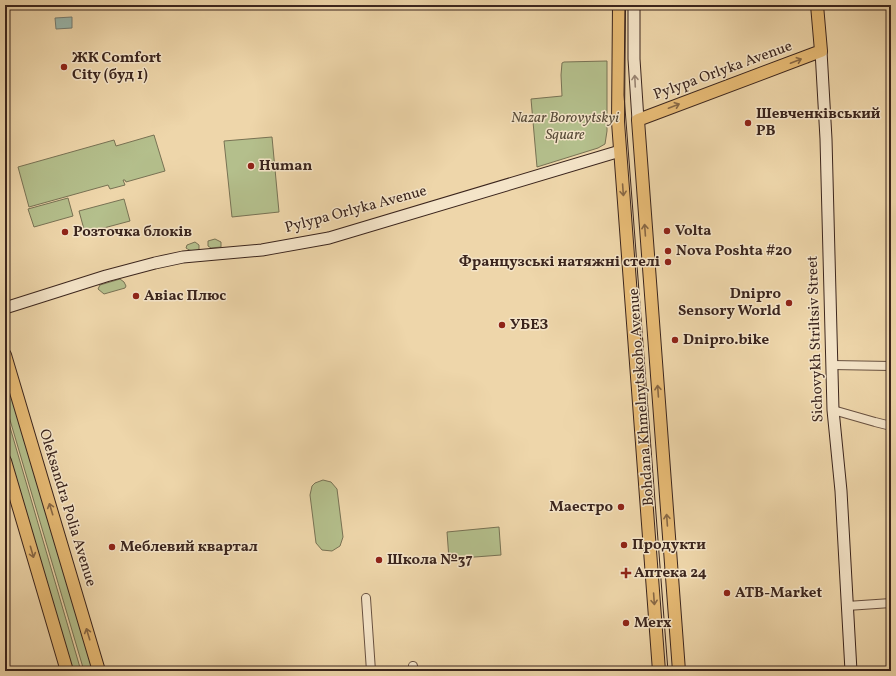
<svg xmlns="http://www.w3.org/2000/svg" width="896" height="676" viewBox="0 0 896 676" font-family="Vollkorn,serif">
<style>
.green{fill:#b4bf8c;stroke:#787254}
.water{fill:#9ab8ae;stroke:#747d74}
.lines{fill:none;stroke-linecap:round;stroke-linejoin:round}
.street-casing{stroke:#685140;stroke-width:10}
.secondary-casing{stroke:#3b251d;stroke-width:13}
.primary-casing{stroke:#3b251d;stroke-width:14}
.street{stroke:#f4e4c8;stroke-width:8}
.secondary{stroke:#f4e4c8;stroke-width:11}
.primary{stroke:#e7bb75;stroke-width:12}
.tram{stroke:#3b251d;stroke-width:1}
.oneway{stroke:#886845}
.oneway2{stroke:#988472}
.poi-dot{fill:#8f2418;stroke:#f4e4c8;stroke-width:1.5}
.labels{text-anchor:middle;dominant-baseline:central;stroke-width:3;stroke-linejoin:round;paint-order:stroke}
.poi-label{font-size:15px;font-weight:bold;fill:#3b251d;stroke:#f4e4c8;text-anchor:start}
.street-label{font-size:15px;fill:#3b251d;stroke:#f4e4c8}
.park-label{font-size:15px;font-style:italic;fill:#594c39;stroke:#f4e4c8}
</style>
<rect width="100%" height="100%" fill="#eed6aa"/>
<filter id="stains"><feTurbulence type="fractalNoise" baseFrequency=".005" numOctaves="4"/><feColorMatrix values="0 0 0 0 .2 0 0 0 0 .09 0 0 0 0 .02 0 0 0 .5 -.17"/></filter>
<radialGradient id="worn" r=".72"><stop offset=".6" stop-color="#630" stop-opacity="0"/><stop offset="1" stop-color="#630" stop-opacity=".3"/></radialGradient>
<g class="green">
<path d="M607 61V131L605 144 598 148 537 167 531 99 562 96 561 75 562 63 564 62Z"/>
<path d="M154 135 165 171 126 182 125 180H123L125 185 110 189 108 185 29 207 18 167 114 140 116 146Z"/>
<path d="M272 137 279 212 232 217 224 141Z"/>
<path d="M68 198 73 216 34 227 28 209Z"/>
<path d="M124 199 130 221 85 233 79 211Z"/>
<path d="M215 239 221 242V247L211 248 208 246V241Z"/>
<path d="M195 242 199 245V249C195 252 190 251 186 248L187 245Z"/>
<path d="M120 279 124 282 126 286 125 288 104 294 98 289 100 285Z"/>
<path d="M5 370 93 671H84L5 403Z"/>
<path d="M5 410 81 671H72L5 439Z"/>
<path d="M323 480 331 482 337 489 343 537 340 546 332 551 322 550 316 543 310 495 312 486 315 483Z"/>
<path d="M499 527 501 555 449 559 447 532Z"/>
</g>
<path class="water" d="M72 17V28L56 29 55 18Z"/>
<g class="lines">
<defs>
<g id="street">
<path d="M832 365 891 366"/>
<path d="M833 410 875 422 891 426"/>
<path d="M366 598 371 671"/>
<path d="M847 606 891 603"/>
<path d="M413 666 414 671"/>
</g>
<g id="secondary">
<path d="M634 5V59L638 120"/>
<path d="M821 51 826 139 833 410 841 491 851 671"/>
<path d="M5 308 106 276 155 263 183 257 262 250 329 238 620 151"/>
</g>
<g id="primary">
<path d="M619 5 618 122 659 671"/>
<path d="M5 355 99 671"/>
<path d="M5 461 67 671"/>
<path d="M679 671 638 120 821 51 817 5"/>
</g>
</defs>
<use href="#street" class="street-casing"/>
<use href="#secondary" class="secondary-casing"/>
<use href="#primary" class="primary-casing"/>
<use href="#street" class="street"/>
<use href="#secondary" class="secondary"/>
<use href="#primary" class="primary"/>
<path class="tram" d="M625 5 624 95 668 671"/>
</g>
<defs><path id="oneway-shaft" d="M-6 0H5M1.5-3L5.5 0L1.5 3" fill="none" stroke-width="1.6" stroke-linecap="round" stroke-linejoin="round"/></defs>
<g class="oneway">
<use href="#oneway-shaft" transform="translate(796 61) rotate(-21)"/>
<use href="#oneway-shaft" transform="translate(674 106) rotate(-21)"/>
<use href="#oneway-shaft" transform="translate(623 190) rotate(86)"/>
<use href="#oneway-shaft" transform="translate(645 230) rotate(-94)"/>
<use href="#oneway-shaft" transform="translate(658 391) rotate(-94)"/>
<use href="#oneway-shaft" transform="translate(51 509) rotate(-107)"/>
<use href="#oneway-shaft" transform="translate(667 520) rotate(-94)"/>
<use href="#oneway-shaft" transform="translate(32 552) rotate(74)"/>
<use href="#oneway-shaft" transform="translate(654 599) rotate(86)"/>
<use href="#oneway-shaft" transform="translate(88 634) rotate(-107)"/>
</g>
<use class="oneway2" href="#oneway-shaft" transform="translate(635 81) rotate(-93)"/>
<g class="poi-dot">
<circle cx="64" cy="67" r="4"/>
<circle cx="748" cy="123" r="4"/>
<circle cx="251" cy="166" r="4"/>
<circle cx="667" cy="231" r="4"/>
<circle cx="65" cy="232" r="4"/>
<circle cx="668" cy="251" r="4"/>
<circle cx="668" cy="262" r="4"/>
<circle cx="136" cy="296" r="4"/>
<circle cx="789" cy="303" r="4"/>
<circle cx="502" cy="325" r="4"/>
<circle cx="675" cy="340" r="4"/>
<circle cx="621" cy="507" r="4"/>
<circle cx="624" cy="545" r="4"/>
<circle cx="112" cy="547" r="4"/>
<circle cx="379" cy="560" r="4"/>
<path d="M624 567h4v4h4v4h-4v4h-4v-4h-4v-4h4z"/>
<circle cx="727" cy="593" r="4"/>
<circle cx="626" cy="623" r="4"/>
</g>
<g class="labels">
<g class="poi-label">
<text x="72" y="58">ЖК Comfort<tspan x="72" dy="17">City (буд 1)</tspan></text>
<text x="756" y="114">Шевченківський<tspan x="756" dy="17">РВ</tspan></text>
<text x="259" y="166">Human</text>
<text x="675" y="231">Volta</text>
<text x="73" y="232">Розточка блоків</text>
<text x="676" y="251">Nova Poshta #20</text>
<text x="660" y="262" text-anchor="end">Французські натяжні стелі</text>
<text x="781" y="294" text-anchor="end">Dnipro<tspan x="781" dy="17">Sensory World</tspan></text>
<text x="144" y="296">Авіас Плюс</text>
<text x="510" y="325">УБЕЗ</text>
<text x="683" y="340">Dnipro.bike</text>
<text x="613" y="507" text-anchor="end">Маестро</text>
<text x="632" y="545">Продукти</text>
<text x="120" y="547">Меблевий квартал</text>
<text x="387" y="560">Школа №37</text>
<text x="634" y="573">Аптека 24</text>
<text x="735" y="593">ATB-Market</text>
<text x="634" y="623">Merx</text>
</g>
<g class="street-label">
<text transform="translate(723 71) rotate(-20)">Pylypa Orlyka Avenue</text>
<text transform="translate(356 210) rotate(-15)">Pylypa Orlyka Avenue</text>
<text transform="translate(816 339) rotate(-92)">Sichovykh Striltsiv Street</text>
<text transform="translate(642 397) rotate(-94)">Bohdana Khmelnytskoho Avenue</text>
<text transform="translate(67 508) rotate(73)">Oleksandra Polia Avenue</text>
</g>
<g class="park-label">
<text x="565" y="118">Nazar Borovytskyi<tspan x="565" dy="17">Square</tspan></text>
</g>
</g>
<rect width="896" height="676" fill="none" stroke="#eed6aa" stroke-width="20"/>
<rect x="6" y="6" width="884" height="664" fill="none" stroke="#3b251d" stroke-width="2"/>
<rect x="10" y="10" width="876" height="656" fill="none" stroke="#3b251d"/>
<rect width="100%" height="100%" filter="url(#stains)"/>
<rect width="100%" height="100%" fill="url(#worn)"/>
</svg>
